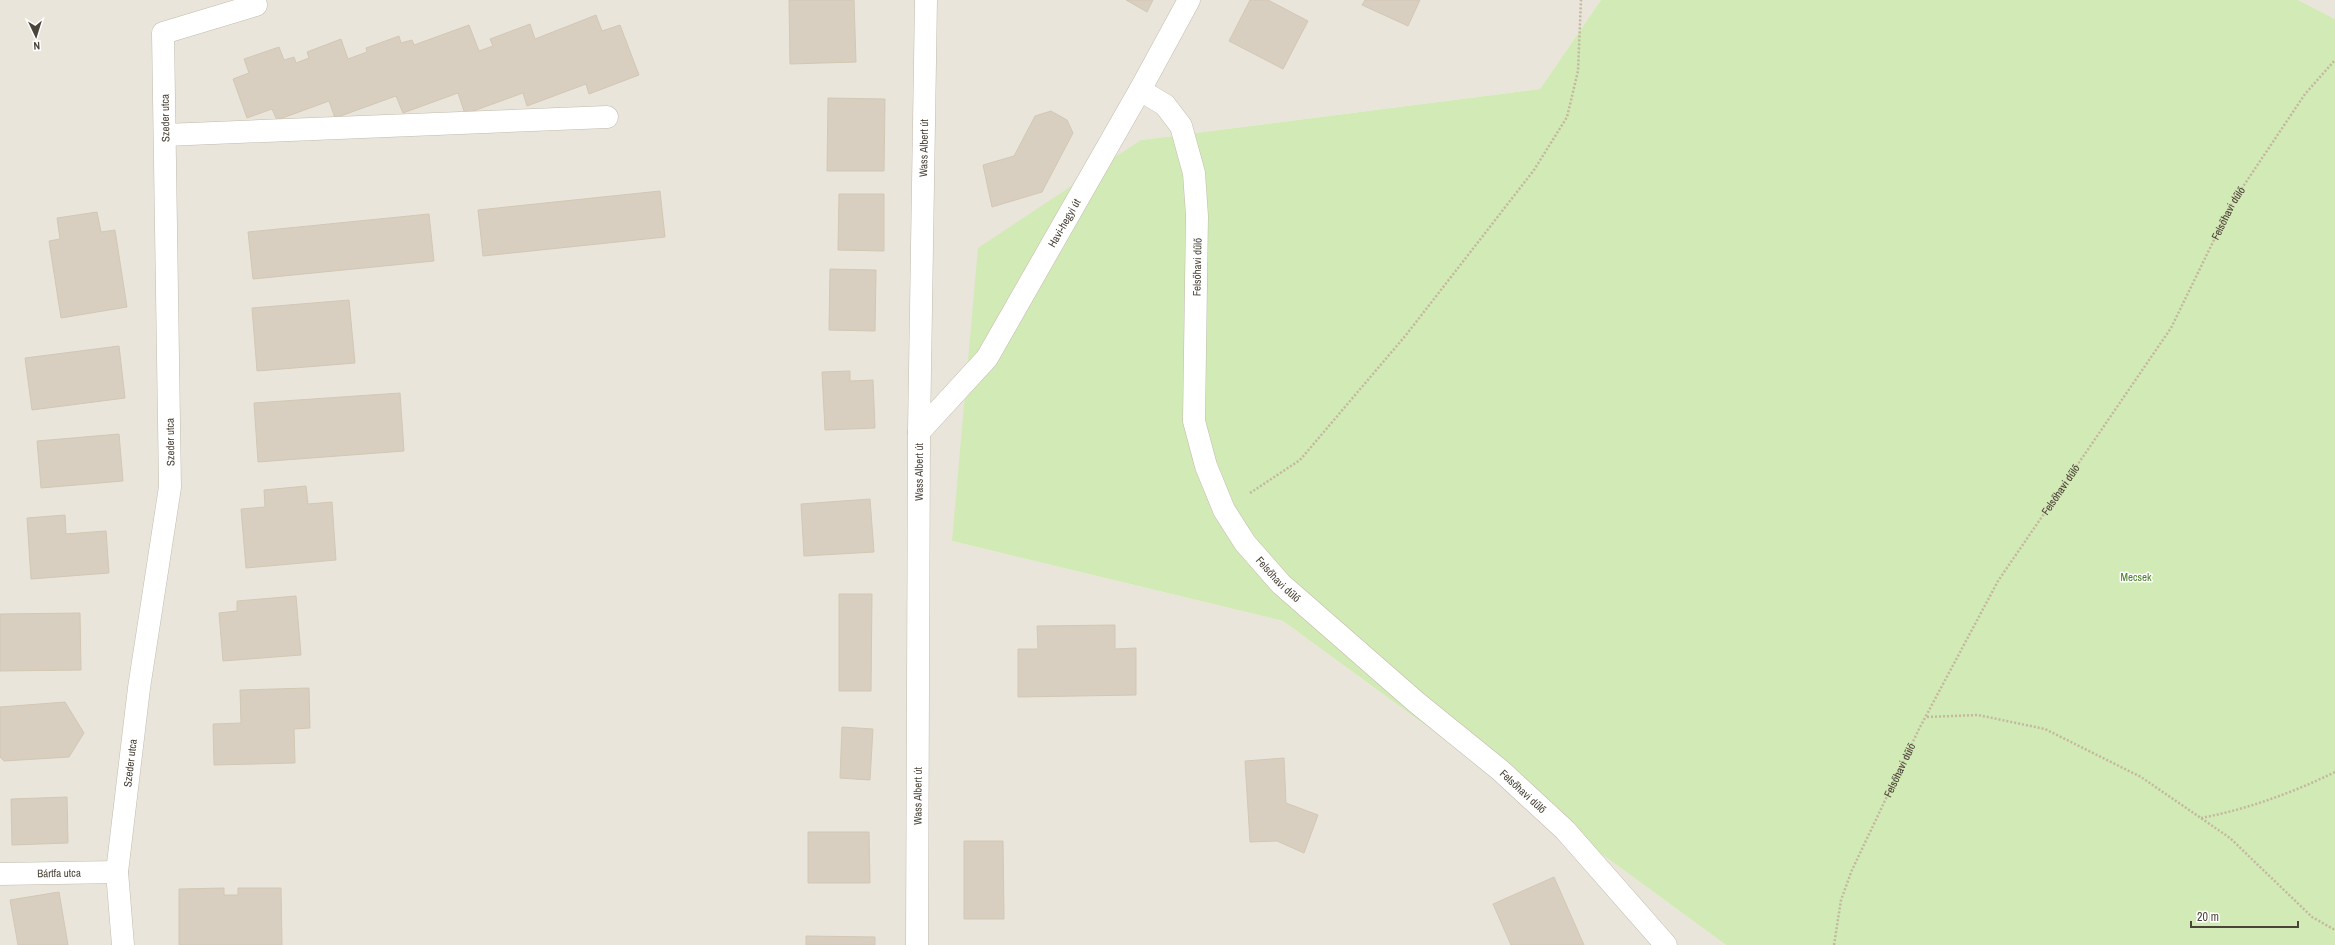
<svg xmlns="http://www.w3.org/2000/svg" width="2335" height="945" viewBox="0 0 2335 945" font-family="'Archivo Narrow',sans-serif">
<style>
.residential{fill:#eae5da}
.green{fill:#d2eab5}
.building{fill:#d8cfc1;stroke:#d3c7b4}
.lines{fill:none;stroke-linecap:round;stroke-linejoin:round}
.minor-casing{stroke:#c2bbae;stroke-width:23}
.tertiary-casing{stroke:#c2bbae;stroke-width:23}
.path{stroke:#c4b79f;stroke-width:2.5;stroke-dasharray:2 2;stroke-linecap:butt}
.minor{stroke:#fff;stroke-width:22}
.tertiary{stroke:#fff;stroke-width:22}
.labels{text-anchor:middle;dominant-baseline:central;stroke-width:3;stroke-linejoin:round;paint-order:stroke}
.street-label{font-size:11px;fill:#4b4439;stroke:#fff}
.park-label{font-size:11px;fill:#4a7f2a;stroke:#fff}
</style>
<rect width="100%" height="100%" fill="#f6f3ec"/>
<g class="residential">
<path d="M0 0H1601L1540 89 1141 140 952 541 1283 621 1726 945H0Z"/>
<path d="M2298 0H2335V19Z"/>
</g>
<path class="green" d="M1601 0H2298L2335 19V945H1726L1283 621 952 541 978 248 1141 140 1540 89Z"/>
<g class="building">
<path d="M789 0H854L856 62 790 64Z"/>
<path d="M1126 0H1153L1147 12Z"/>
<path d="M1250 0H1268L1308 21 1283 69 1229 41Z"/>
<path d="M1365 0H1420L1408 26 1362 5Z"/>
<path d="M596 15 602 31 620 25 639 75 589 94 586 84 527 106 523 93 465 114 458 93 403 113 396 96 335 118 329 101 277 120 272 109 247 118 233 79 249 73 244 59 279 47 284 60 294 57 296 63 309 58 307 52 341 39 348 59 367 52 366 48 399 36 401 43 412 40 414 45 469 25 479 51 493 46 490 39 530 24 535 39Z"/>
<path d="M828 98 885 99 884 171H827Z"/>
<path d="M1051 111 1067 120 1073 133 1042 192 992 207 983 165 1014 156 1035 116Z"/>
<path d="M660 191 665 237 483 256 478 210Z"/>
<path d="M839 194H884V251L838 250Z"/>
<path d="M97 212 101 232 115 230 127 307 61 318 49 241 60 239 57 218Z"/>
<path d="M429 214 434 261 253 279 248 232Z"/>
<path d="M830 269 876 270 875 331 829 330Z"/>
<path d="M349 300 355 363 257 371 252 308Z"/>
<path d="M119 346 125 398 32 410 25 358Z"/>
<path d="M850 371V381L873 380 875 428 825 430 822 372Z"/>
<path d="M400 393 404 451 258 462 254 403Z"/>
<path d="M119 434 123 481 41 488 37 441Z"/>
<path d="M306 486 308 504 332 502 336 560 246 568 241 509 265 507 264 490Z"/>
<path d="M870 499 874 552 804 556 801 504Z"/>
<path d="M65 515 66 534 106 531 109 573 31 579 27 518Z"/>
<path d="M839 594H872L871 691H839Z"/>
<path d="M296 596 301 655 223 661 219 613 237 611V601Z"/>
<path d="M80 613 81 670 0 671V614Z"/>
<path d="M1115 625V649L1136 648V695L1018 697V649H1038L1037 626Z"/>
<path d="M309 688 310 728 294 729 295 763 214 765 213 724 241 723 240 690Z"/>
<path d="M65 702 84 733 69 757 4 761 0 757V707Z"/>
<path d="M842 727 873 729 870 780 840 778Z"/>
<path d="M1284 758 1286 803 1318 815 1304 853 1277 841 1250 842 1245 761Z"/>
<path d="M67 797 68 843 12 845 11 799Z"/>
<path d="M808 832H869L870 883H808Z"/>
<path d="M964 841H1003L1004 919H964Z"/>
<path d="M1554 877 1584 945H1511L1493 904Z"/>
<path d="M224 888V895H238V888H281L282 945H179V889Z"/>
<path d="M59 892 68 945H18L10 900Z"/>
<path d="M806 936 875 937V945H806Z"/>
</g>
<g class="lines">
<defs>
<g id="minor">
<path id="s2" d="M1140 90 1165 105 1181 126 1194 173 1197 216 1194 421 1206 466 1224 510 1245 543 1281 584 1416 702 1500 770 1565 830 1666 945"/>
<path d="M165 135 607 117"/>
<path id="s3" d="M919 432 987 358 1140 90 1189 0"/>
<path id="s4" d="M0 874 117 872"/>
<path id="s5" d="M123 945 117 872 139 688 170 487 163 33 256 5"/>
</g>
<g id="tertiary">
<path id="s6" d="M917 945 919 432 926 0"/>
</g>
</defs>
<use href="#minor" class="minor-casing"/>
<use href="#tertiary" class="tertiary-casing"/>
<g class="path">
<path d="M1250 493 1300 460 1406 335 1534 170 1567 117 1578 71 1581 0"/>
<path d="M1927 717 1978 715 2045 729 2141 777 2230 838 2312 917 2335 930"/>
<path d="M2201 818C2248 809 2292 793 2335 772"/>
<path id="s1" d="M1834 945 1841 900 1852 870 1919 729 1998 581 2171 328 2232 203 2305 94 2335 60"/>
</g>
<use href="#minor" class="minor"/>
<use href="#tertiary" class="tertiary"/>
</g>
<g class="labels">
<g class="street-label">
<text transform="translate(165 118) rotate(-91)">Szeder utca</text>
<text stroke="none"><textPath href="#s6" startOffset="797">Wass Albert út</textPath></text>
<text stroke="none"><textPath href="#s1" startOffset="836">Felsőhavi dűlő</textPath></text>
<text stroke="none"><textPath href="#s3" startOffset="256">Havi-hegyi út</textPath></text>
<text transform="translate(1197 267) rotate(-89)">Felsőhavi dűlő</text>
<text transform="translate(170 442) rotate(-91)">Szeder utca</text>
<text stroke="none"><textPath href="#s6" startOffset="473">Wass Albert út</textPath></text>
<text stroke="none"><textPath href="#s1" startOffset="512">Felsőhavi dűlő</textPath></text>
<text stroke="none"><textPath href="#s2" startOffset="535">Felsőhavi dűlő</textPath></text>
<text stroke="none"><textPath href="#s5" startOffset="183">Szeder utca</textPath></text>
<text stroke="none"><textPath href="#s1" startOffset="188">Felsőhavi dűlő</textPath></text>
<text stroke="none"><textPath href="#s2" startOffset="859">Felsőhavi dűlő</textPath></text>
<text stroke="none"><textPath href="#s6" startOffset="149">Wass Albert út</textPath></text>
<text stroke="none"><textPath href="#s4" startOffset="59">Bártfa utca</textPath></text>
</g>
<g class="park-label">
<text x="2136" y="577">Mecsek</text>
</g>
</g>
<g transform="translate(36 36) rotate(176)" stroke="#ffffff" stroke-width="3" paint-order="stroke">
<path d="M0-3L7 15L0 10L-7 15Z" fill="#4b4439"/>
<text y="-6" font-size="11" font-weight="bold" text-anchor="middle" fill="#4b4439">N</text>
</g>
<path d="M2191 921v6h107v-6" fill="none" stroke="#4b4439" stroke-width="2"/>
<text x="2197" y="921" font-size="12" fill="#4b4439" stroke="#ffffff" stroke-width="3" paint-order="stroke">20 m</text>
</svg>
